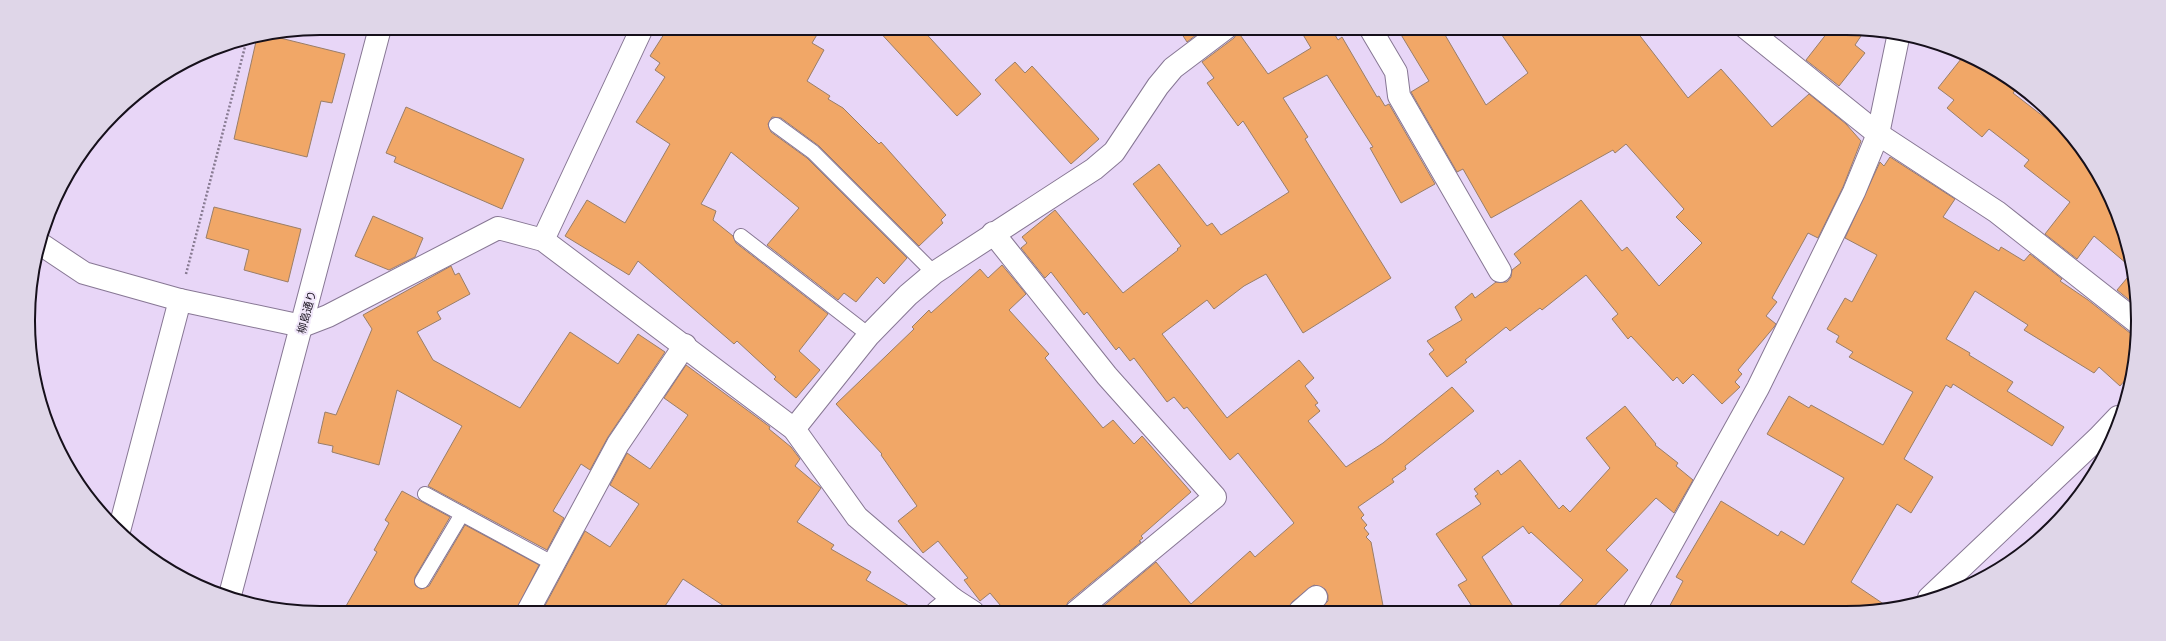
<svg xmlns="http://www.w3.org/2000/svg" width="2166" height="641" viewBox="0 0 2166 641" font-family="'Noto Serif','Noto Sans JP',serif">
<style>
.building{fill:#f1a767;stroke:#9a7e68}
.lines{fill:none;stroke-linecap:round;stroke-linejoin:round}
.service-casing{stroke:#877794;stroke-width:16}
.minor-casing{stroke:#877794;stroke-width:24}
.tertiary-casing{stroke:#877794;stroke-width:24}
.path{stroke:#867990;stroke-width:2.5;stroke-dasharray:2 2;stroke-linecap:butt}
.service{stroke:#fff;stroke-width:14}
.minor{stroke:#fff;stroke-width:22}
.tertiary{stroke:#fff;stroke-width:22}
.labels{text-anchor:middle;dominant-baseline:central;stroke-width:4;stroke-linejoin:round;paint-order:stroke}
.street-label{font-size:11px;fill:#16101b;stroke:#f1e7fa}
.rim{fill:none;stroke:#16101b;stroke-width:2}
</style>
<rect width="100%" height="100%" fill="#e8d6f7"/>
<g class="building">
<path d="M668 28H821L812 43 824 50 807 81 830 96 828 99 843 108 879 144 881 142 946 215 941 220 943 223 919 246 819 146 781 118 772 117 768 124 771 132 807 158 907 258 884 284 877 277 856 302 844 293 838 300 767 245 799 208 731 152 701 204 716 211 713 220 733 236 736 243 828 314 799 351 820 370 796 398 774 379 776 377 737 341 734 344 638 261 629 275 565 236 587 200 625 223 670 144 636 122 665 77 655 70 660 63 650 56Z"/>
<path d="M876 28H921L981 94 957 116Z"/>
<path d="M1178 28H1205L1187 42Z"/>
<path d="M1299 28H1331L1338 40 1342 37 1377 97 1379 96 1385 106 1389 104 1435 184 1401 203 1370 148 1373 147 1327 75 1283 98 1308 137 1305 139 1391 278 1303 333 1266 274 1244 286 1214 309 1207 300 1162 334 1227 418 1299 360 1314 378 1305 386 1318 403 1315 405 1320 411 1308 421 1346 467 1383 443 1452 387 1474 411 1405 466 1406 469 1392 479 1394 482 1358 507 1364 515 1361 518 1367 525 1364 528 1369 534 1366 537 1371 542 1384 611H1318L1328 601V595L1325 589 1314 585 1292 602 1288 611 1096 612 1156 562 1191 604 1250 551 1255 557 1294 523 1238 453 1230 460 1187 407 1184 409 1174 397 1167 402 1134 358 1130 361 1119 347 1116 350 1087 312 1084 315 1051 272 1045 278 1021 248 1027 243 1022 237 1055 210 1123 293 1178 250 1177 249 1181 246 1133 184 1159 164 1207 226 1212 223 1221 235 1289 192 1243 121 1238 126 1207 83 1214 78 1202 62 1234 38 1238 32 1268 74 1311 48Z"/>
<path d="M1397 28H1441L1486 105 1528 73 1497 28H1634L1688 98 1721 69 1772 127 1809 94 1846 124 1861 141 1843 187 1818 238 1808 233 1772 298 1777 302 1766 316 1776 324 1774 327 1738 370 1742 374 1735 382 1740 387 1722 404 1693 374 1683 384 1677 377 1673 381 1631 336 1628 339 1612 319 1618 314 1586 275 1542 310 1540 308 1510 331 1506 327 1465 360 1467 362 1447 377 1429 354 1434 350 1427 341 1462 320 1455 307 1472 293 1475 298 1496 282H1507L1511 277 1512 270 1521 263 1514 254 1581 200 1622 251 1627 247 1659 286 1702 243 1676 217 1684 209 1626 144 1615 153 1613 150 1491 218 1463 169 1457 172 1411 92 1429 81Z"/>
<path d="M1831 28 1865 30 1855 45 1865 53 1839 86 1806 60Z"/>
<path d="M264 34 345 54 332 103 321 101 307 157 234 139 257 37 264 39Z"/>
<path d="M1965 54 1991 68 2016 89 2013 93 2075 141 2089 158 2116 208 2133 269 2094 236 2077 259 2045 234 2070 202 2024 166 2029 160 1989 129 1982 137 1947 108 1954 100 1938 88Z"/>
<path d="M1015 62 1025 73 1032 66 1099 139 1071 164 995 80Z"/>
<path d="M406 107 524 159 502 209 394 162 396 157 386 153Z"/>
<path d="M1890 157 1955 199 1943 217 1999 251 2001 247 2024 261 2030 254 2062 279 2060 281 2088 300 2130 333 2137 335 2133 371 2120 386 2099 367 2094 373 2024 330 2028 325 1975 291 1946 339 1970 353 1969 355 2013 382 2007 391 2064 427 2052 446 1953 384 1951 388 1946 385 1904 459 1933 477 1911 513 1897 504 1851 582 1891 609 1883 611H1667L1683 581 1676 577 1721 501 1778 536 1781 531 1804 545 1844 478 1767 434 1789 396 1809 408 1811 405 1883 445 1913 392 1849 357 1853 352 1836 342 1839 336 1827 329 1845 298 1852 302 1877 255 1845 238 1880 162 1884 166Z"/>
<path d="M214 207 301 229 288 282 244 270 249 250 206 238Z"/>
<path d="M373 216 423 238 415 257 389 270 355 256Z"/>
<path d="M1002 265 1026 294 1009 310 1049 354 1045 358 1103 428 1113 420 1134 444 1142 436 1191 492 1141 536 1143 538 1139 541 1141 542 1068 602 1064 612H1006L990 593 980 601 964 580 968 578 938 541 923 553 898 521 917 506 881 455 882 454 836 404 914 329 912 327 929 310 931 313 980 269 988 278Z"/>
<path d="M451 266 455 275 459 273 470 294 437 312 441 319 417 332 433 360 520 408 570 332 618 364 638 334 665 352 608 437 590 470 581 464 553 511 564 518 547 550 428 486 462 426 397 390 379 465 332 452 333 446 318 443 325 412 336 415 372 329 363 315Z"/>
<path d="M2133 271 2135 292 2137 306 2117 290Z"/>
<path d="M686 365 770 427 769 429 791 447 800 459 795 466 821 488 797 522 834 545 831 549 871 572 866 580 919 612H733L683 579 661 612 541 613 585 531 610 547 639 504 610 485 627 453 650 469 688 415 664 398Z"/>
<path d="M1625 406 1656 444 1655 445 1678 463 1676 466 1693 480 1674 513 1656 498 1606 550 1628 570 1590 611H1554L1583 580 1531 532 1529 534 1523 526 1482 557 1516 611H1475L1458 585 1467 580 1436 534 1481 504 1475 496 1478 494 1474 489 1498 470 1501 475 1520 460 1559 509 1563 505 1570 512 1610 468 1586 438Z"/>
<path d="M402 491 450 517 415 577V585L421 589 429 586 465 525 539 565 515 613H342L377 552 374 550 389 523 385 520Z"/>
</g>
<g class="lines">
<defs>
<g id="service">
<path d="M776 125 813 152 934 273"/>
<path d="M741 236 869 335"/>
<path d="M425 494 554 564"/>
<path d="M422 581 462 514"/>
</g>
<g id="minor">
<path d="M1370 28 1396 72 1399 96 1500 271"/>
<path d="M1746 28 1878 134 1997 212 2138 323"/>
<path d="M993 233 1107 376 1215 497 1076 612"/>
<path d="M543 240 642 28"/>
<path d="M39 243 84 273 180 300"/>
<path d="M794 429 869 335 908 295 934 273 1094 169 1114 152 1158 86 1173 68 1226 28"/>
<path d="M119 531 180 300 302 326 328 316 498 228 543 240 794 429 857 517 953 599 973 612"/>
<path d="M1300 611 1316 597"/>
<path d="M1634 611 1758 388 1854 192 1878 134 1899 33"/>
<path d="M937 612 953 599"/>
<path d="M527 613 618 444 685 345"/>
</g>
<g id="tertiary">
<path d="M230 595 380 28"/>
<path d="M1929 598 2098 438 2118 417"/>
</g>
</defs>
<use href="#service" class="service-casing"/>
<use href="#minor" class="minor-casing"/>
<use href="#tertiary" class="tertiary-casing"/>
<path class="path" d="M186 274 247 39"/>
<use href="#service" class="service"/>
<use href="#minor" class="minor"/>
<use href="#tertiary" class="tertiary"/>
</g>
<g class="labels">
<g class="street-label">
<text transform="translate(306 312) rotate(-75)">柳島通り</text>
</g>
</g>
<path d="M0 0H2166V641H0ZM320 35H1846A285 285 0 0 1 2131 320V321A285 285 0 0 1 1846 606H320A285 285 0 0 1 35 321V320A285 285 0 0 1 320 35Z" fill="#dfd6e8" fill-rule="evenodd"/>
<path class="rim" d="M320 35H1846A285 285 0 0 1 2131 320V321A285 285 0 0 1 1846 606H320A285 285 0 0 1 35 321V320A285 285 0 0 1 320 35Z"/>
</svg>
